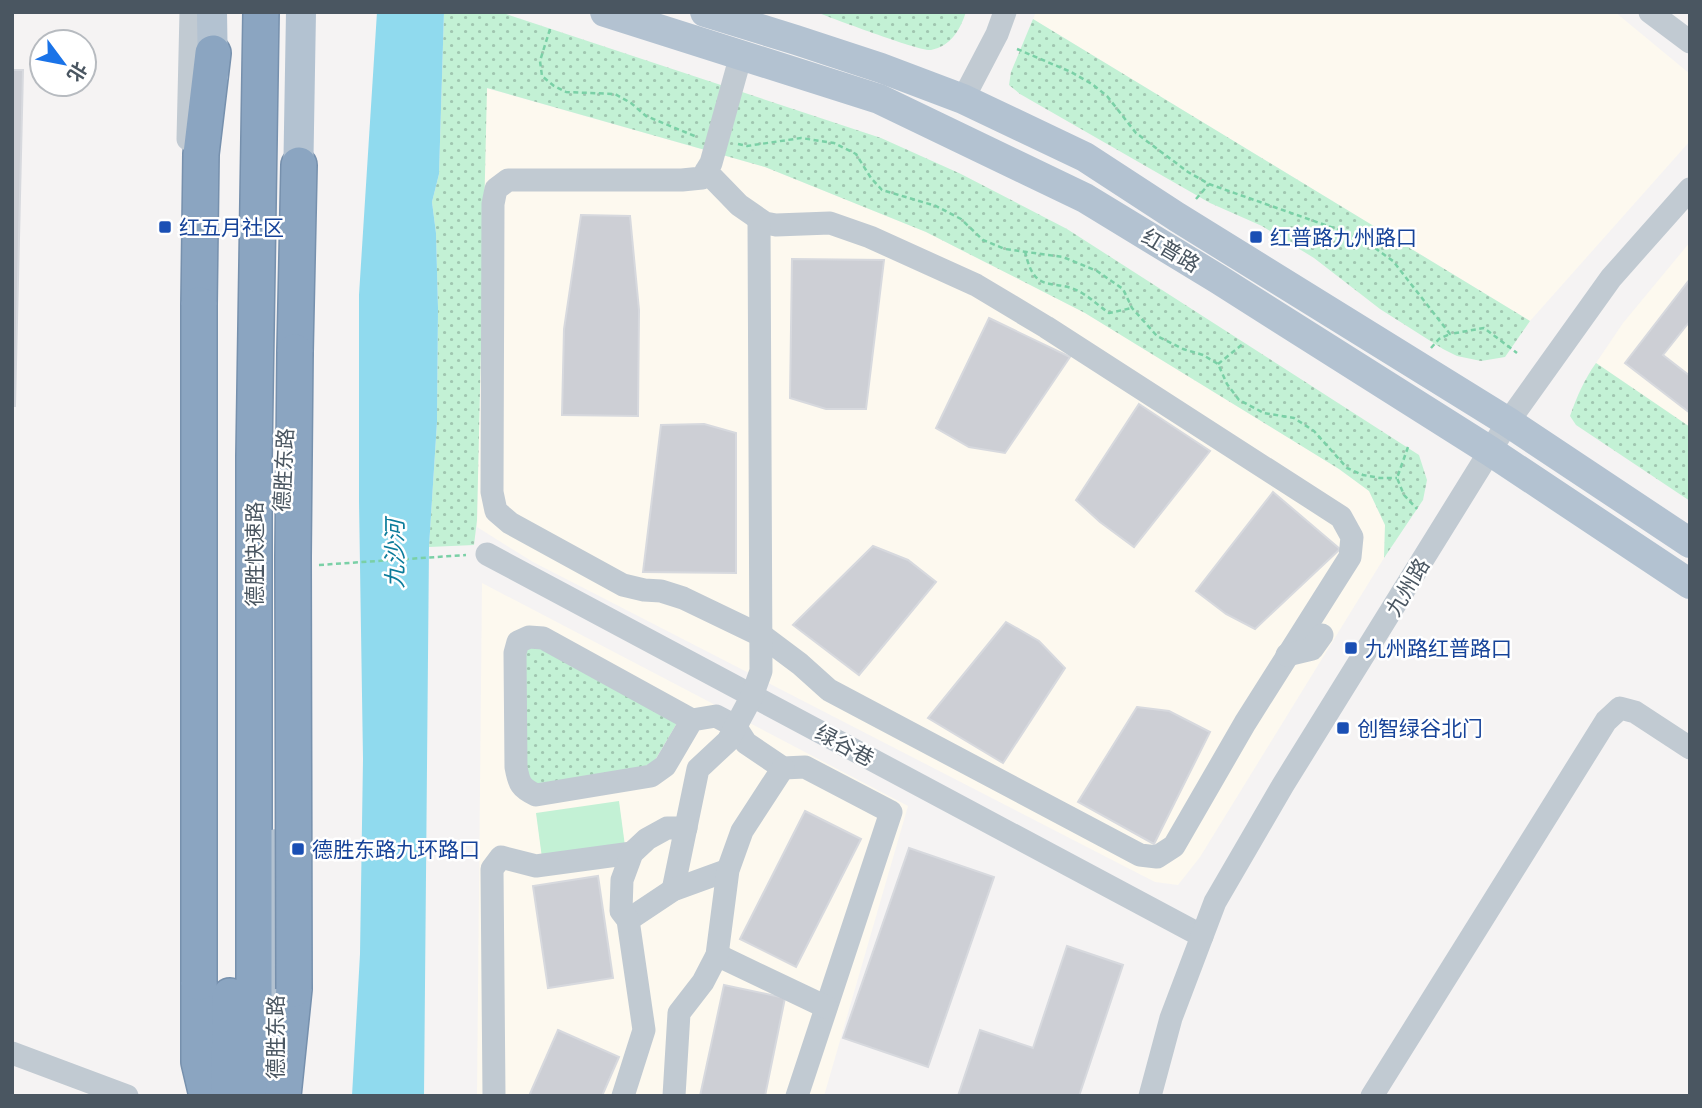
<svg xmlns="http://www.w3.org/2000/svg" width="1702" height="1108" viewBox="0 0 1702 1108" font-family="Manrope,'Noto Sans SC',sans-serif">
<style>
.commercial{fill:#fdf9ef}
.grass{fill:url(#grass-dots)}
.garden{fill:#c3f1d5}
.water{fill:#90daee}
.building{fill:#cdcfd5;stroke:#d7d9de;stroke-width:2}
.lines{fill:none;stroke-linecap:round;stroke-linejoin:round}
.highway-casing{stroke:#7690ad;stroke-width:38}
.path{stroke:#7ad0a6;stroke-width:2.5;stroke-dasharray:5 3.5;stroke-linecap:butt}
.minor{stroke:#c1cad2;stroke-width:23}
.major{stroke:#b3c2d1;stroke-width:30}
.highway{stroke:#8ba5c1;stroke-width:35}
.highway-bridge-casing{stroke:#7690ad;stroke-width:38;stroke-linecap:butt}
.highway-bridge{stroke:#8ba5c1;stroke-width:35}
.transit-dot{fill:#1a4fb4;stroke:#fff;stroke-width:2.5}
.labels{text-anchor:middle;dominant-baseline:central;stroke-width:5;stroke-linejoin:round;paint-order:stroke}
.transit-label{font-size:21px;fill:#164399;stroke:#fff;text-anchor:start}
.street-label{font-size:21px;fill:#4a5661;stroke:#fff}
.water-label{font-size:23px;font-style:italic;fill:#0c7c9b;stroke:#fff}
</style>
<defs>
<pattern id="grass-dots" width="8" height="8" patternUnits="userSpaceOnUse" patternTransform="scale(1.75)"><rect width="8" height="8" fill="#c3f1d5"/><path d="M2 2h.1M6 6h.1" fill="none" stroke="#a0c6b0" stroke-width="1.8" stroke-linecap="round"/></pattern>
</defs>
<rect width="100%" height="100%" fill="#f5f3f3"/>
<g class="commercial">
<path d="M1036 12H1615L1690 74V141L1530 321 1033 19Z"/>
<path d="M486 88 765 167 926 232 1085 313 1339 469 1369 491 1385 525 1384 558 1200 857 1178 885 1155 882 533 562 477 527Z"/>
<path d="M1690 242V427L1596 363 1623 323Z"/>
<path d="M482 583 908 806 824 1096H477Z"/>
</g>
<g class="grass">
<path d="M444 12H500L881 138 961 174 1067 229 1419 455 1427 480 1423 500 1384 558 1385 525 1369 491 1339 469 1085 313 926 232 765 167 487 88 477 520 474 545 429 547 437 422 438 308 436 233 432 202 439 174Z"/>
<path d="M816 12H966C960 30 951 46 931 50 921 52 832 18 816 12Z"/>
<path d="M1033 19 1530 321 1505 357 1481 361 1457 356 1443 349 1380 309 1314 258 1262 226 1210 203 1020 94 1009 85 1011 72Z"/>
<path d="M1596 363 1690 427V501L1576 425 1570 416C1577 396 1584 380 1596 363Z"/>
<path d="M531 643 677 723 654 762 641 768 539 787 524 772 525 650Z"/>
</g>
<path class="garden" d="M619 801 625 846 542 858 536 813Z"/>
<path class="water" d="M377 12H444L439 174 432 202 436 233 438 308 437 422 429 547 424 1096H352L360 954 363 759 359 501V295Z"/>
<g class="building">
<path d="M12 70H23L15 406H12Z"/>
<path d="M581 215 630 216 639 310 638 416 562 415 564 329Z"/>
<path d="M792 259 884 260 866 409H826L790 398Z"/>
<path d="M1690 279V321L1663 355 1690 376V413L1625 363Z"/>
<path d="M989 318 1070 357 1005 453 969 447 936 428Z"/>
<path d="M1139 404 1210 451 1134 547 1100 522 1076 500Z"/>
<path d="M704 424 736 433V573L643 572 661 425Z"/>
<path d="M1273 492 1340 549 1255 629 1226 614 1196 591Z"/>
<path d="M873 546 908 560 936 582 859 675 793 625Z"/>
<path d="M1006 622 1039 641 1065 668 1003 763 928 718Z"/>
<path d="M1137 707 1169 711 1210 732 1154 844 1078 802Z"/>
<path d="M805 811 861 839 796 967 740 939Z"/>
<path d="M909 848 994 877 928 1067 843 1038Z"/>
<path d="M598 876 613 978 548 988 533 886Z"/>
<path d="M1067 946 1123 965 1079 1096H958L980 1030 1033 1048Z"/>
<path d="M724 985 785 998 765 1096H700Z"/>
<path d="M558 1030 619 1057 602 1096H529Z"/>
</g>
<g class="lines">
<defs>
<g id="highway">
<path d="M199 305 201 154 213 53"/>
<path d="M295 352 299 165"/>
<path d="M199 982V1062L207 1096"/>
<path d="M229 1096 230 996"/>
<path d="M254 1096V456L261 12"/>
<path d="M283 1096 294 989"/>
</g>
</defs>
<use href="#highway" class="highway-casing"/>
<g class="path">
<path d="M550 29 540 61 542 76 554 86 566 92 615 94 631 103 646 116 697 137"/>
<path d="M1017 49 1071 72 1092 84 1107 96 1136 133 1188 172 1209 184 1345 232 1375 248 1393 261 1450 334 1484 328 1517 353"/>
<path d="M738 144 747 146 801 138 834 143 856 154 871 178 882 190 936 206 961 219 983 240 1005 249 1063 257 1097 271 1123 289 1132 308 1157 336 1183 349 1203 355 1218 364 1227 384 1239 400 1264 413 1294 418 1314 431 1347 468 1363 475 1380 478H1397"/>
<path d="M1196 199 1209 184"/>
<path d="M1025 251C1035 298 1054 276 1082 293 1092 299 1100 307 1109 313L1132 308"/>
<path d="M1431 348 1439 339 1450 334"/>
<path d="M1218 364 1244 343"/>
<path d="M1408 447 1397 478 1404 495 1417 509"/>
<path d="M319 565 466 555"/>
</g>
<g class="minor">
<path d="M1650 12 1690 42"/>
<path d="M963 99 997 34 1005 12"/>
<path d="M188 139 191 12"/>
<path d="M706 171 739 205 765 223 776 225 830 223 870 237 976 285 1046 327 1341 517 1352 537 1350 557 1245 723 1174 846 1157 857 1140 855 829 690 800 664 764 637 683 598 661 591 644 590 623 585 510 523 496 511 492 492 493 204 496 189 508 180H682L702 178 711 163 741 55"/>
<path d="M487 554 1202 936"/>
<path d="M1287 655 1312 649 1322 635"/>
<path d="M692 720 543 638 529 637 518 642 515 653 516 767C519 784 521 788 536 795L651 776 665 766 692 720 716 716 735 726 746 743 783 768 805 767 891 812 797 1096"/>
<path d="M673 890 698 769 728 741 752 696 761 671 759 220"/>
<path d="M628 920 673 890 728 870"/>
<path d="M717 955 826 1007"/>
<path d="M12 1053 127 1096"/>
<path d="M494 1096 492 869 501 857 536 866 632 853"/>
<path d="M623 1096 644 1030 628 920 621 911 622 880 632 853 647 839 667 828H686"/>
<path d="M674 1096 679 1013 703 982 717 955 728 870 742 831 783 768"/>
<path d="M1150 1096 1171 1018 1215 902 1283 785 1508 422 1611 278 1690 189"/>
<path d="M1372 1096 1606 721 1620 708 1635 712 1690 748"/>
</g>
<g class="major">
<path d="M212 12 213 75"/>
<path d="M605 12 879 99 1085 198 1218 279 1490 451 1690 584"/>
<path d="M705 12 796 40 881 68 963 99 1085 157 1177 217 1508 422 1690 543"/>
<path d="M298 186 301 12"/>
<path d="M275 1039 277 844"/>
</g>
<use href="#highway" class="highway"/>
<defs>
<g id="highway-bridge">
<path d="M199 305V982"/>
<path d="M294 989 293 557 295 352"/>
</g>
</defs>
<use href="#highway-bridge" class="highway-bridge-casing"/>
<use href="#highway-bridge" class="highway-bridge"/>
</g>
<g class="transit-dot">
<rect x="158" y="220" width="14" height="14" rx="3.5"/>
<rect x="1249" y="230" width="14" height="14" rx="3.5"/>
<rect x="1344" y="641" width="14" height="14" rx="3.5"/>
<rect x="1336" y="721" width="14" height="14" rx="3.5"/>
<rect x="291" y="842" width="14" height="14" rx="3.5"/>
</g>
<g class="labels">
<g class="transit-label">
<text x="179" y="227">红五月社区</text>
<text x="1270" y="237">红普路九州路口</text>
<text x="1365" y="648">九州路红普路口</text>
<text x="1357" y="728">创智绿谷北门</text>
<text x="312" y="849">德胜东路九环路口</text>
</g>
<g class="street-label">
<text transform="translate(1171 250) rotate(31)">红普路</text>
<text transform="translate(283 470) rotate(-87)">德胜东路</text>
<text transform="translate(254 554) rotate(-90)">德胜快速路</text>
<text transform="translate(1407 587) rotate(-59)">九州路</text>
<text transform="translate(845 745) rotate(28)">绿谷巷</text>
<text transform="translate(275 1037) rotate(-90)">德胜东路</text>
</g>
<g class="water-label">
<text transform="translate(394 554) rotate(-90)">九沙河</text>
</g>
</g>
<rect width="1702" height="1108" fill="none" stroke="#4a5661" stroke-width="28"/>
<g transform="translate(63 63) rotate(122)"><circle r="33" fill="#ffffff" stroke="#b7bbc0" stroke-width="2"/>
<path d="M0-5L12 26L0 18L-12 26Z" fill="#1a73e8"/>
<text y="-10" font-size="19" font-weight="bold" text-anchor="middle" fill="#4a5661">北</text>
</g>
</svg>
